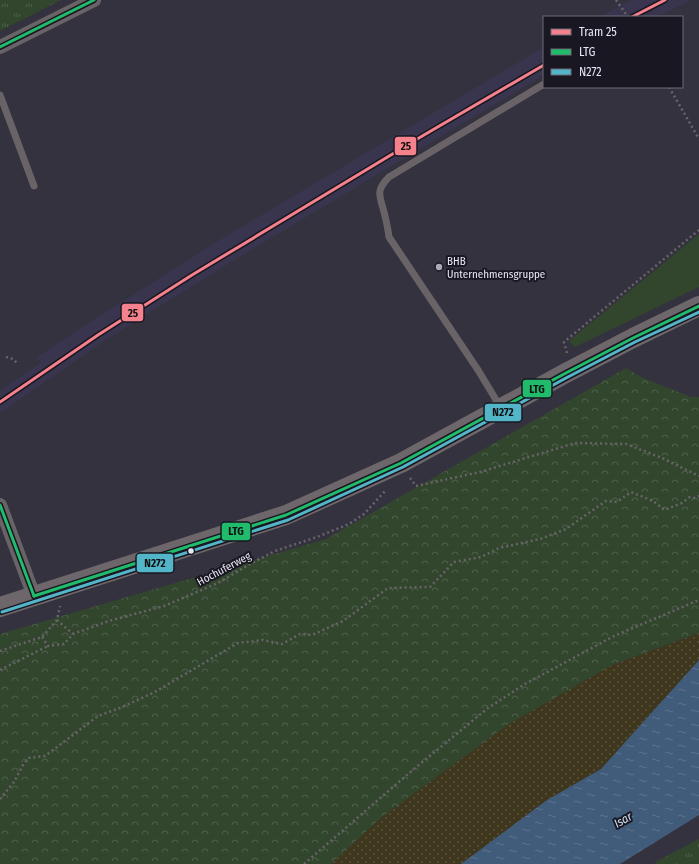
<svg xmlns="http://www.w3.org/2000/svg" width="699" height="864" viewBox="0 0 699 864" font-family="'Fira Sans Condensed',sans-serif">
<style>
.built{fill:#39354e}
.grass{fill:url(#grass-tufts)}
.forest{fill:url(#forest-crowns)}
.sand{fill:url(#sand-dots)}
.green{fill:#31462d}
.water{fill:url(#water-ripples)}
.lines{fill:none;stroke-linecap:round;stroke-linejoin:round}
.path{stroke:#69646a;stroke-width:2.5;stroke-dasharray:2 3;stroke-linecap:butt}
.lane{stroke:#696367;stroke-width:7}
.street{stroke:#696367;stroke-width:14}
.secondary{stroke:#6d666a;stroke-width:20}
.bus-1-casing{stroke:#191721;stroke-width:6}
.bus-2-casing{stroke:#191721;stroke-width:6}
.bus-1{stroke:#20bc6c;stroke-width:3}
.bus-2{stroke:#53b5c8;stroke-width:3}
.tram-1-casing{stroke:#191721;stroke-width:6}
.tram-1{stroke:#f4818c;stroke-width:3}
.poi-dot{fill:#a9a8b4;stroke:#191721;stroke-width:1.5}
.bus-dot{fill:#e8e7f4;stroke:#191721;stroke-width:1.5}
.labels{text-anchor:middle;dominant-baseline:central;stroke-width:4;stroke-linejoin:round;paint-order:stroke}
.poi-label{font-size:11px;fill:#e8e7f4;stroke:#191721;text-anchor:start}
.street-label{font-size:11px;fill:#e8e7f4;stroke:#191721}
.water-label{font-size:12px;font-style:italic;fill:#cde1f7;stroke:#191721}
.line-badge{stroke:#191721;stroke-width:1.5}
.pale-badge-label{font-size:11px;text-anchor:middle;font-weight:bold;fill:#111}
</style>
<defs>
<pattern id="grass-tufts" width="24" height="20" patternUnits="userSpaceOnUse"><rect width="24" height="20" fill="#31462d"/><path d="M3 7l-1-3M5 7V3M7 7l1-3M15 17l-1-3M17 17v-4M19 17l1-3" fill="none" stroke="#4f614c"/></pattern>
<pattern id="forest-crowns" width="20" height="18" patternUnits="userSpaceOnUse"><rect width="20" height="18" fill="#31462d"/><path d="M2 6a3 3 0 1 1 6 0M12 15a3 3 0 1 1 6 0" fill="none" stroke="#4f614c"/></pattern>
<pattern id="sand-dots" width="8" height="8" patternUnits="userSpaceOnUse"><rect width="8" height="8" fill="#3f371d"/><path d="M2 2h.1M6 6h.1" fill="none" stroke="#5b543e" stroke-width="1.8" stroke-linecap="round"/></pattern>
<pattern id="water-ripples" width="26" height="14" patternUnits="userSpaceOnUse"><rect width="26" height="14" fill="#415c7a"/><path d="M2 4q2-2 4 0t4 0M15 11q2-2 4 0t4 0" fill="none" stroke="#5c738e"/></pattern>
</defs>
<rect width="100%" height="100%" fill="#34323e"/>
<g class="built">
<path d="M632 0H691L657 17H599Z"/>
<path d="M544 47V75L236 259 110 337 0 413V391L41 362 37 357 98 317 223 238Z"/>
</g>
<g class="grass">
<path d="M0 0H61L0 31Z"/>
<path d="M699 839V864H654L657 861Z"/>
</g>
<path class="forest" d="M626 368 641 377 691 397H699V633L612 665 382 817 331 864H0V634L326 539Z"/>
<path class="sand" d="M699 633V660L601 769 547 800 461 864H331L382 817 506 726 612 665Z"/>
<path class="green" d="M699 234V287L575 347 569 341Z"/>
<path class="water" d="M699 660V815L620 864H461L547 800 601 769Z"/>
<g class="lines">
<g class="path">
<path d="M616 0 628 17"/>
<path d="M669 87 699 139"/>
<path d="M567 353 564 342 699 230"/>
<path d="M6 357 13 359 18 364"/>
<path d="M410 478 416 486 480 472 575 443 626 444 662 458 699 476"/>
<path d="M57 620 73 634"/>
<path d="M42 637 48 646 64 644 73 634 109 621 164 606 218 583 250 564 275 551 317 537 349 524 364 514 386 490"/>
<path d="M0 651 42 637 57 620 60 606"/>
<path d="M0 670 48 646"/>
<path d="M0 799 14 782 24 763 29 758 45 756 98 716 120 708 153 693 238 643 263 640 282 644 300 634 312 635 343 621 388 588 430 587 454 562 481 557 499 548 540 539 566 529 606 501 617 502 631 492 653 501 665 510 682 503 690 497 694 498 699 496"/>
<path d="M304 864 408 774 488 708 525 684 614 636 699 600"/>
</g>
<g class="lane">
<path d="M0 95 34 186"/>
<path d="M501 408 478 370 389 237C388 228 386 220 384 212 380 196 375 191 389 177L544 84"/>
</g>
<g class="street">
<path d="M0 47 94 0"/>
<path d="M0 505 34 596"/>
</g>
<path class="secondary" d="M0 607 286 515 401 463 564 374 633 338 699 306"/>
<defs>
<g id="bus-1">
<path d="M0 47 94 0"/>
<path d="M0 505 34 596"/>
<path d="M34 596 286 515 401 463 564 374 633 338 699 306"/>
</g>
<path id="bus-2" d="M2 612 288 520 403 467 566 378 635 342 699 312"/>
</defs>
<use href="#bus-1" class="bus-1-casing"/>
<use href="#bus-2" class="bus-2-casing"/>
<use href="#bus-1" class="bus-1"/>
<use href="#bus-2" class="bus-2"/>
<defs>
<g id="tram-1">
<path d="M632 17 665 0"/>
<path d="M0 402 98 335 192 275 424 135 544 65"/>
</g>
</defs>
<use href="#tram-1" class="tram-1-casing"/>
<use href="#tram-1" class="tram-1"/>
</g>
<circle class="poi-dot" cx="439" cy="267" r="4"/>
<circle class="bus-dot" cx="191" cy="551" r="3.5"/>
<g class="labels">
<g class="poi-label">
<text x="447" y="261">BHB<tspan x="447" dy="13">Unternehmensgruppe</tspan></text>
</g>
<g class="street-label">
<text transform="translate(224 569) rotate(-28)">Hochuferweg</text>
</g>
<g class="water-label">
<text transform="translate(623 820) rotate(-30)">Isar</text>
</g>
</g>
<g class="line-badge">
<rect x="394" y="136" width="23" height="20" rx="4" fill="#f4818c"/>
<rect x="121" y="303" width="23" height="19" rx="4" fill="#f4818c"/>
<rect x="522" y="379" width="30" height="19" rx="4" fill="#20bc6c"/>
<rect x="484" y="403" width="38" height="19" rx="4" fill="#53b5c8"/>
<rect x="221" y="522" width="30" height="19" rx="4" fill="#20bc6c"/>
<rect x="136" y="553" width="38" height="20" rx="4" fill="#53b5c8"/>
</g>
<g class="pale-badge-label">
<text x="406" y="150">25</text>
<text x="133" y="317">25</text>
<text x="537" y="393">LTG</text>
<text x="503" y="416">N272</text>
<text x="236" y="535">LTG</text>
<text x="155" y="567">N272</text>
</g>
<rect x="543" y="16" width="140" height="72" fill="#191721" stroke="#6c6a75"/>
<rect x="551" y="29" width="20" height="6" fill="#f4818c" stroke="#6c6a75"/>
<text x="579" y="36" font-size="12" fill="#e8e7f4">Tram 25</text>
<rect x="551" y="49" width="20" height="6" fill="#20bc6c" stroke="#6c6a75"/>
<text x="579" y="56" font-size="12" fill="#e8e7f4">LTG</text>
<rect x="551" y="69" width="20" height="6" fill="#53b5c8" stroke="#6c6a75"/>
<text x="579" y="76" font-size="12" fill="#e8e7f4">N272</text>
</svg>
